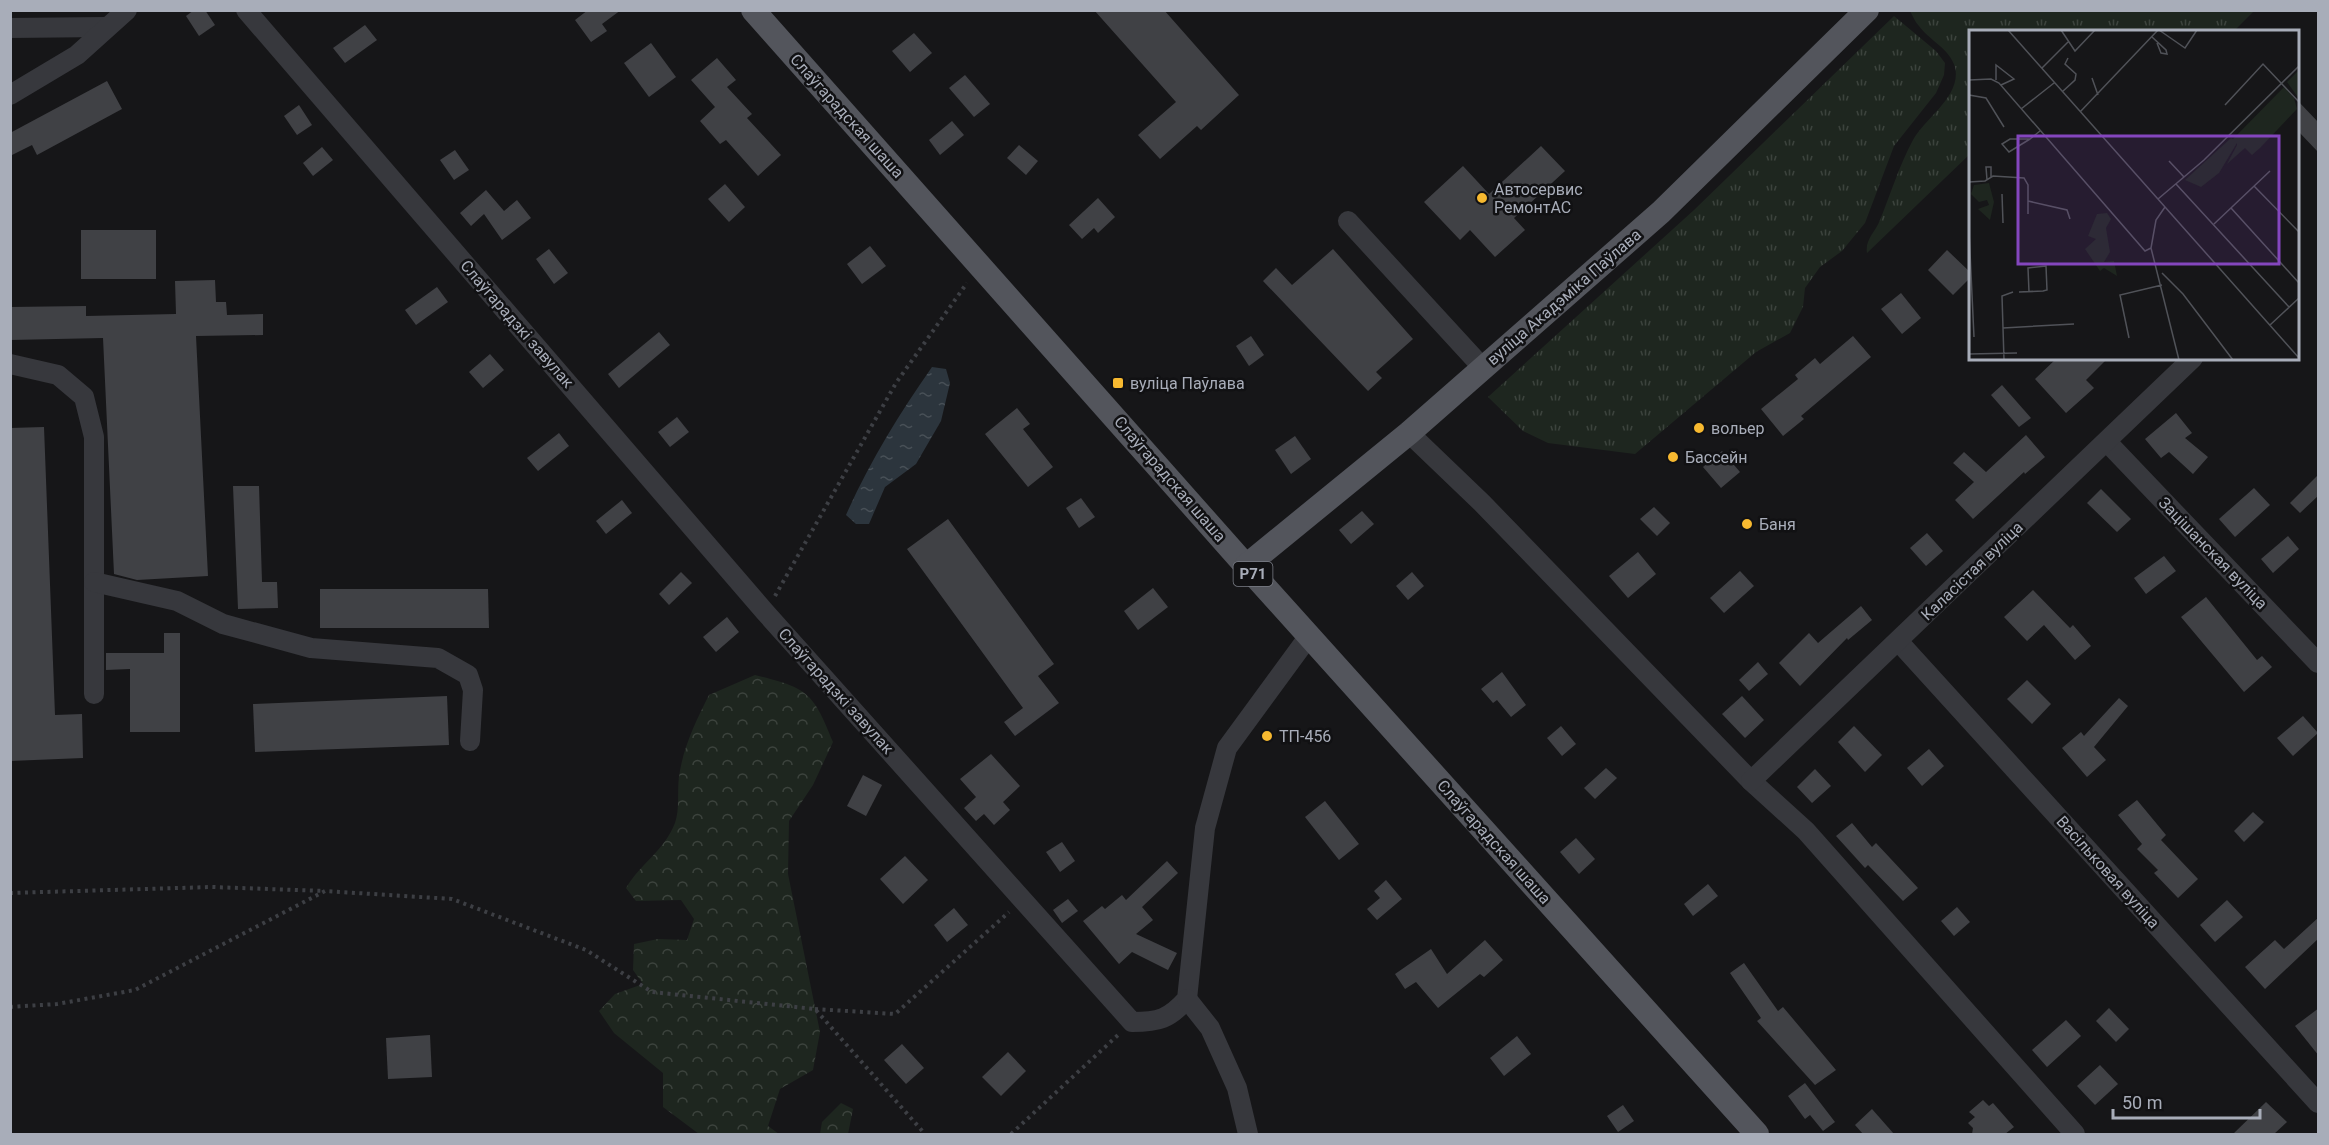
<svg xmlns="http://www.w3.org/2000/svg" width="2329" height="1145" viewBox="0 0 2329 1145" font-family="Roboto,sans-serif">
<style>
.grass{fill:url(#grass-tufts)}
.forest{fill:url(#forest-crowns)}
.water{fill:url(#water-ripples)}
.building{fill:#404145}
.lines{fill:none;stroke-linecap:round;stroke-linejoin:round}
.path{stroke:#3d3f44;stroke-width:4;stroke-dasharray:3 4.5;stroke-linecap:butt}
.minor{stroke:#37383d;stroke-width:20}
.major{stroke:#53555c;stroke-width:24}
.poi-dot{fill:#f7b930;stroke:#111113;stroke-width:2}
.labels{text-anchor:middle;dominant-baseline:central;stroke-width:5;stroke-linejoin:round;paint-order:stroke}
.shield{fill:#111113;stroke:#7b7e87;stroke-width:1.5}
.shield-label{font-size:15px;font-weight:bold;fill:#a8adb9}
.street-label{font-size:16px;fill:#a8adb9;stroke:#111113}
.poi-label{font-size:16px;fill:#a8adb9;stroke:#111113;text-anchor:start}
.inset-road{fill:none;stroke:#505258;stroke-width:1.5}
.view{fill:#8446be;fill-opacity:0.15;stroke:#8446be;stroke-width:3}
.inset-edge{fill:none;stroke:#a8adb9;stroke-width:3}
</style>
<defs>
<pattern id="grass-tufts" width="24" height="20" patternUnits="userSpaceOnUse" patternTransform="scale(1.5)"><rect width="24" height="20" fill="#1e261f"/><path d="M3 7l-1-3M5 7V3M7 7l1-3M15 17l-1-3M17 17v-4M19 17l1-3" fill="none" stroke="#3c433d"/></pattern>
<pattern id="forest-crowns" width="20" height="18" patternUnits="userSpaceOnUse" patternTransform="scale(1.5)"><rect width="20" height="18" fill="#1e261f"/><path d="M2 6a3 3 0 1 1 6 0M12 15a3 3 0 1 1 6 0" fill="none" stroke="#3c433d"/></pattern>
<pattern id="water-ripples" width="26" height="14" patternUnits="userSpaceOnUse" patternTransform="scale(1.5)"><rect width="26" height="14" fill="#2c353d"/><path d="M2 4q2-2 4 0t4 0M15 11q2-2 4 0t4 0" fill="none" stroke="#485057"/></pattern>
</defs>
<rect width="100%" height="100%" fill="#161618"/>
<g class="grass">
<path d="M1910 11H2254L2234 31 1970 32V154L1867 253C1865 239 1875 233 1880 220 1891 193 1899 166 1913 140 1925 118 1962 96 1955 67 1950 49 1929 40 1919 26 1915 22 1913 16 1910 11Z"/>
<path d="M1894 16 1936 51 1945 63 1944 75 1936 93 1894 146 1865 223 1842 251 1820 267 1805 288 1803 307 1790 333 1756 352 1635 454 1548 443 1523 431 1488 397 1694 210Z"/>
</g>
<g class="forest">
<path d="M755 675C808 688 813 692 833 742L813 785 789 821 788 874 820 1032 813 1070 780 1089 768 1126 779 1134H699L663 1107V1073L614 1033 599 1011 615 994 643 984 633 970 634 944 658 939 687 940 694 919 681 900 636 901 626 888C641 863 664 851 675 823 680 809 677 791 679 777 683 747 696 721 709 695Z"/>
<path d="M841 1103 853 1109 848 1134H820L822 1122Z"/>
</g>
<path class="water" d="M932 367 946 369 950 383 941 421 916 464 885 487 869 524H856L846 515C869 463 899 414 932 367Z"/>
<g class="building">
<path d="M194 10H205L215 25 199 36 186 16Z"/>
<path d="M588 10H621L602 24 607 31 591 42 575 20Z"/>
<path d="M1094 10H1164L1239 95 1201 130 1197 126 1160 159 1138 135 1176 102Z"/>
<path d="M365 25 377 40 345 63 333 48Z"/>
<path d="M914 33 932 53 910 72 892 51Z"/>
<path d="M651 43 676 77 649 97 624 63Z"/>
<path d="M717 58 736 80 727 87 752 114 747 118 781 155 758 176 726 140 720 144 700 121 715 107 691 80Z"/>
<path d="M965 75 990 104 974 117 949 88Z"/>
<path d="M107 81 122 109 37 155 32 145 10 156V133Z"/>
<path d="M2298 101 2319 123V153L2298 131Z"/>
<path d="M299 105 312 125 297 135 284 116Z"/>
<path d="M952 121 964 135 940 155 929 140Z"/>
<path d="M1019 145 1038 161 1026 175 1007 158Z"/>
<path d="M1541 146 1565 171 1514 218 1525 230 1495 257 1470 230 1460 240 1424 202 1463 166 1489 194Z"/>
<path d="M322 147 333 160 313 176 303 163Z"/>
<path d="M455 150 469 170 454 180 440 160Z"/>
<path d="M725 184 745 207 729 222 708 199Z"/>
<path d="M486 190 504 211 517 200 531 218 502 240 484 214 471 226 460 213Z"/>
<path d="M1098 198 1115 217 1098 233 1094 228 1082 239 1069 225Z"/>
<rect x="81" y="230" width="75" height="49"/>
<path d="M870 246 886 266 862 284 847 264Z"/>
<path d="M549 249 568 273 554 284 536 259Z"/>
<path d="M1333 249 1413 339 1376 372 1382 378 1368 391 1263 281 1276 268 1292 285Z"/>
<path d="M1947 250 1971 273V277L1953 295 1928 270Z"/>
<path d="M215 280 216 302H226L227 315 263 314V335L196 336 208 576 137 580 114 574 103 338 10 340V307L86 306V316L176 314 175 281Z"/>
<path d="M437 287 448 302 416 325 405 310Z"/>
<path d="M1901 293 1921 318 1902 334 1881 309Z"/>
<path d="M659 332 670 345 619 388 608 374Z"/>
<path d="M1251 336 1264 355 1249 366 1236 346Z"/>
<path d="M1853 336 1871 357 1801 416 1804 419 1783 436 1761 409 1798 379 1795 375 1815 358 1820 364Z"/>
<path d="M490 354 504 370 483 388 469 372Z"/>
<path d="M2057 358H2108L2086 380 2094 388 2066 413 2035 379Z"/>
<path d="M2002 385 2031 418 2019 427 1991 395Z"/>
<path d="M1017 408 1030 424 1023 429 1053 467 1028 487 985 434Z"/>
<path d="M2176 413 2192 433 2185 438 2208 457 2193 474 2169 452 2161 458 2145 439Z"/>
<path d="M677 417 689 432 670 447 658 432Z"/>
<path d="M44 427 55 715 82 714 83 758 10 761V428Z"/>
<path d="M559 433 569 446 538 471 527 458Z"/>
<path d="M2026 435 2045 457 2025 474 2024 472 1973 519 1955 500 1974 482 1953 463 1964 452 1986 472Z"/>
<path d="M1295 436 1311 459 1291 474 1275 450Z"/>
<path d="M1722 451 1740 472 1721 488 1703 467Z"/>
<path d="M2319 474V495L2300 513 2290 503Z"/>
<path d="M233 486H259L262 582H277L278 608 238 609Z"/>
<path d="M2254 488 2270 505 2235 537 2219 519Z"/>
<path d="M2101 489 2131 519 2117 532 2087 503Z"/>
<path d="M1081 498 1095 517 1079 528 1066 508Z"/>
<path d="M622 500 632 513 606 534 596 521Z"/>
<path d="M1654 507 1670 523 1657 536 1640 519Z"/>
<path d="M1362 511 1374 524 1351 544 1339 530Z"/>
<path d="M948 519 1054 664 1038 676 1059 703 1015 736 1004 722 1023 708 907 549Z"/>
<path d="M1927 533 1943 551 1926 566 1910 548Z"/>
<path d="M2288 536 2299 549 2273 573 2261 559Z"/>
<path d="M1638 552 1656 574 1628 598 1609 576Z"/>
<path d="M2164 556 2176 571 2146 594 2134 578Z"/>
<path d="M1740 571 1754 586 1724 613 1710 598Z"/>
<path d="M681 572 692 583 669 605 659 594Z"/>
<path d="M1412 572 1424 586 1408 600 1396 586Z"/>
<path d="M1153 588 1168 607 1138 630 1124 611Z"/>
<path d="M320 589H488L489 628H320Z"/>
<path d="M2033 590 2070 628 2073 625 2091 646 2075 660 2044 625 2027 641 2004 617Z"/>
<path d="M2206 597 2257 660 2262 656 2272 667 2244 692 2181 617Z"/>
<path d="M1861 606 1872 620 1848 640 1847 638 1800 686 1779 663 1809 633 1818 643Z"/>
<path d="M727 617 739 632 716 652 703 637Z"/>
<path d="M164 633H180V732H130V669L106 670V653H164Z"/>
<path d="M1758 662 1768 674 1749 691 1739 680Z"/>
<path d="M1502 672 1526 705 1511 717 1497 700 1493 703 1481 689Z"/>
<path d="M2027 680 2051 704 2032 724 2007 699Z"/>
<path d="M447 696 449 745 255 752 253 704Z"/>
<path d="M1742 696 1764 720 1745 738 1722 714Z"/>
<path d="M2119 698 2128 706 2094 747 2106 760 2087 777 2062 748 2081 732 2084 736Z"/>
<path d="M2303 716 2318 733 2293 756 2277 738Z"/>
<path d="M1561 726 1576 744 1562 756 1547 738Z"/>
<path d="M1854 726 1882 755 1865 772 1838 742Z"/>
<path d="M1929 749 1944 766 1922 786 1907 768Z"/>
<path d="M991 754 1020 786 1003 802 1010 810 994 825 984 814 976 821 964 808 976 797 960 779Z"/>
<path d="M1606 768 1617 778 1595 799 1584 788Z"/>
<path d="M1815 769 1831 786 1812 803 1797 787Z"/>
<path d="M863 775 882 785 866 816 847 806Z"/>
<path d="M2137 800 2166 835 2161 840 2198 879 2178 898 2154 873 2158 870 2137 849 2142 844 2118 815Z"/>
<path d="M1325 801 1359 844 1339 860 1305 817Z"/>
<path d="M2253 812 2264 822 2244 842 2234 831Z"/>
<path d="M1852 823 1872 847 1876 843 1918 888 1903 901 1868 865 1865 868 1836 836Z"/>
<path d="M1576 838 1595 859 1579 874 1560 852Z"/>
<path d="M1062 842 1075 861 1060 872 1046 852Z"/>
<path d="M905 856 928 880 903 904 880 879Z"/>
<path d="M1167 861 1178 873 1142 907 1153 920 1136 934 1177 953 1168 970 1132 952 1119 964 1083 921 1102 906 1105 909 1122 895 1126 900Z"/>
<path d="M1386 880 1402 899 1377 920 1367 909 1380 898 1374 891Z"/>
<path d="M1708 884 1718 896 1693 916 1684 904Z"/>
<path d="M1068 899 1078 911 1062 923 1053 910Z"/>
<path d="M2227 900 2243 917 2215 942 2200 925Z"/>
<path d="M1957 907 1970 922 1954 936 1941 921Z"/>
<path d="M954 908 968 925 947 942 934 925Z"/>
<path d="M2319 917V938L2265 989 2245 967 2275 940 2284 949Z"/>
<path d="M1485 940 1503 960 1484 977 1480 974 1438 1008 1416 982 1405 989 1395 974 1431 949 1447 974Z"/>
<path d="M1744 963 1778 1011 1783 1007 1836 1070 1815 1085 1757 1021 1761 1018 1730 973Z"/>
<path d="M2109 1008 2129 1029 2116 1042 2096 1021Z"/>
<path d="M2319 1008V1056L2295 1026Z"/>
<path d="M2066 1020 2081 1036 2047 1067 2032 1050Z"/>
<path d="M430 1035 432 1077 388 1079 386 1038Z"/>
<path d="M1517 1036 1531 1054 1504 1076 1490 1058Z"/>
<path d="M902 1044 924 1068 906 1084 884 1060Z"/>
<path d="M1008 1052 1026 1071 1001 1096 982 1077Z"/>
<path d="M2100 1065 2118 1084 2095 1105 2077 1086Z"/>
<path d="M1805 1083 1835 1122 1823 1131 1810 1115 1805 1119 1788 1096Z"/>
<path d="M1983 1100 1989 1106 1993 1103 2014 1127 2005 1134H1972L1973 1128 1968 1123 1975 1117 1969 1112Z"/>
<path d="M2266 1102 2287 1122 2274 1134H2233Z"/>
<path d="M1623 1105 1634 1121 1618 1132 1607 1116Z"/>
<path d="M1872 1109 1894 1134H1863L1855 1125Z"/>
</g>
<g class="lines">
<g class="path">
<path d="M775 596 896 383 967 283"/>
<path d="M10 893 212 887 325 891"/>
<path d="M10 1007 57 1004 135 990 325 891 452 899 586 950 652 992 815 1009 925 1134"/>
<path d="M815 1009 895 1014 1009 912"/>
<path d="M1011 1134 1118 1035"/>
</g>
<g class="minor">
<path d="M246 10 765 612 1132 1022C1159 1022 1169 1019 1187 999L1205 828 1227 748 1309 636"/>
<path d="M10 28 106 27"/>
<path d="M10 95 77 55 127 10"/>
<path d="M1348 221 1483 368"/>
<path d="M10 364 58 375 84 397 94 437V694"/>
<path d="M1409 433 1482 503 1751 781 1806 831 2075 1134"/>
<path d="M2107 442 2318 663"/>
<path d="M94 582 177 601 223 624 311 648 438 658 468 675 473 690 470 741"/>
<path d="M1898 641 2318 1103"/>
<path d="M1751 781 2193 358"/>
<path d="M1187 999 1210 1028 1237 1088 1248 1134"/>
</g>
<g class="major">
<path d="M753 10 1246 566 1757 1134"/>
<path d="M1246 566 1409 433 1661 212 1867 10"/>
</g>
</g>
<g class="poi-dot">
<circle cx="1482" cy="198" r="6"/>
<rect x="1112" y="377" width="12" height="12" rx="3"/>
<circle cx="1699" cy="428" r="6"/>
<circle cx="1673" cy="457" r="6"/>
<circle cx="1747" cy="524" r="6"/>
<circle cx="1267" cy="736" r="6"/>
</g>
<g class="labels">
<rect class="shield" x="1233.5" y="562" width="39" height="24" rx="4.5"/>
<g class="shield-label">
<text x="1253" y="574">Р71</text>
</g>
<g class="street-label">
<text transform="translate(847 116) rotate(48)">Слаўгарадская шаша</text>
<text transform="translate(1564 297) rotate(-41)">вуліца Акадэміка Паўлава</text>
<text transform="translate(517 324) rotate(49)">Слаўгарадзкі завулак</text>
<text transform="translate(1170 479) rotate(49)">Слаўгарадская шаша</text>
<text transform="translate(2213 553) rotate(46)">Зацішанская вуліца</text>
<text transform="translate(1972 571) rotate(-44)">Каласістая вуліца</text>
<text transform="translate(836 691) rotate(48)">Слаўгарадзкі завулак</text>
<text transform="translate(1494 842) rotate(48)">Слаўгарадская шаша</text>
<text transform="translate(2108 872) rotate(48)">Васільковая вуліца</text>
</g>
<g class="poi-label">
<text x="1494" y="189">Автосервис<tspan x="1494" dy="18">РемонтАС</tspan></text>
<text x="1130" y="383">вуліца Паўлава</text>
<text x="1711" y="428">вольер</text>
<text x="1685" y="457">Бассейн</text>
<text x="1759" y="524">Баня</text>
<text x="1279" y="736">ТП-456</text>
</g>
</g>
<g transform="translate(1969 30)">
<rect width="330" height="330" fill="#161618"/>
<path d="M330 40V69L318 52ZM315 57 325 68 328 79 291 118 283 125 276 118 258 134 268 115V113L250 143 232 157 216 150 262 108 264 109Z" fill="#1e261f"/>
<path d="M20 153 25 172 21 190 9 179 20 175 18 170 10 172 2 164 5 155ZM138 183 142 189 137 198 141 222 135 232 145 231 148 246 135 238 131 241 116 219 127 209 119 206 128 184Z" fill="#1e261f"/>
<path class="inset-road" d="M39 0 330 328M92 0 106 21 126 0M190 0 216 18 228 0M183 7 197 20 198 24 192 23 188 13M73 38 99 12M123 48 129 65M0 50 22 49 30 53 176 221 182 218M27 50V35L45 49 32 55M93 62 106 50 107 44 96 34 99 28M0 65 17 68 35 97M256 75 294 34 330 72M52 79 85 53M111 82 189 0M61 109 40 122 33 114 41 109H61L71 101M200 131 215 147M18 150 17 137H22V147M0 152 16 151 24 146 55 148 59 155V184M207 154 320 277M285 156 330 202M33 164 34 193M189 169 235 130 330 36M59 171 98 180 101 189M262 178 330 253M245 194 301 141M0 201 5 307M182 218 210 330M182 218 187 190 196 177M193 243 214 264 264 330M50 262 74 261 78 260 77 236 59 238 60 262M301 295 330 268M34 298 105 294M160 308 151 265 193 255M0 324 48 323M35 330 33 266 44 262"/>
<path class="view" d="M49 106H310V234H49Z"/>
<rect width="330" height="330" class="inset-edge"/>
</g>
<rect width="2329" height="1145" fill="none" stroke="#a8adb9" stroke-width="24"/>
<path d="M2113 1109v9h147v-9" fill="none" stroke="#a8adb9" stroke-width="3"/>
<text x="2122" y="1109" font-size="18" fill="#a8adb9" stroke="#111113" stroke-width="4.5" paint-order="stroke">50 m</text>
</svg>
